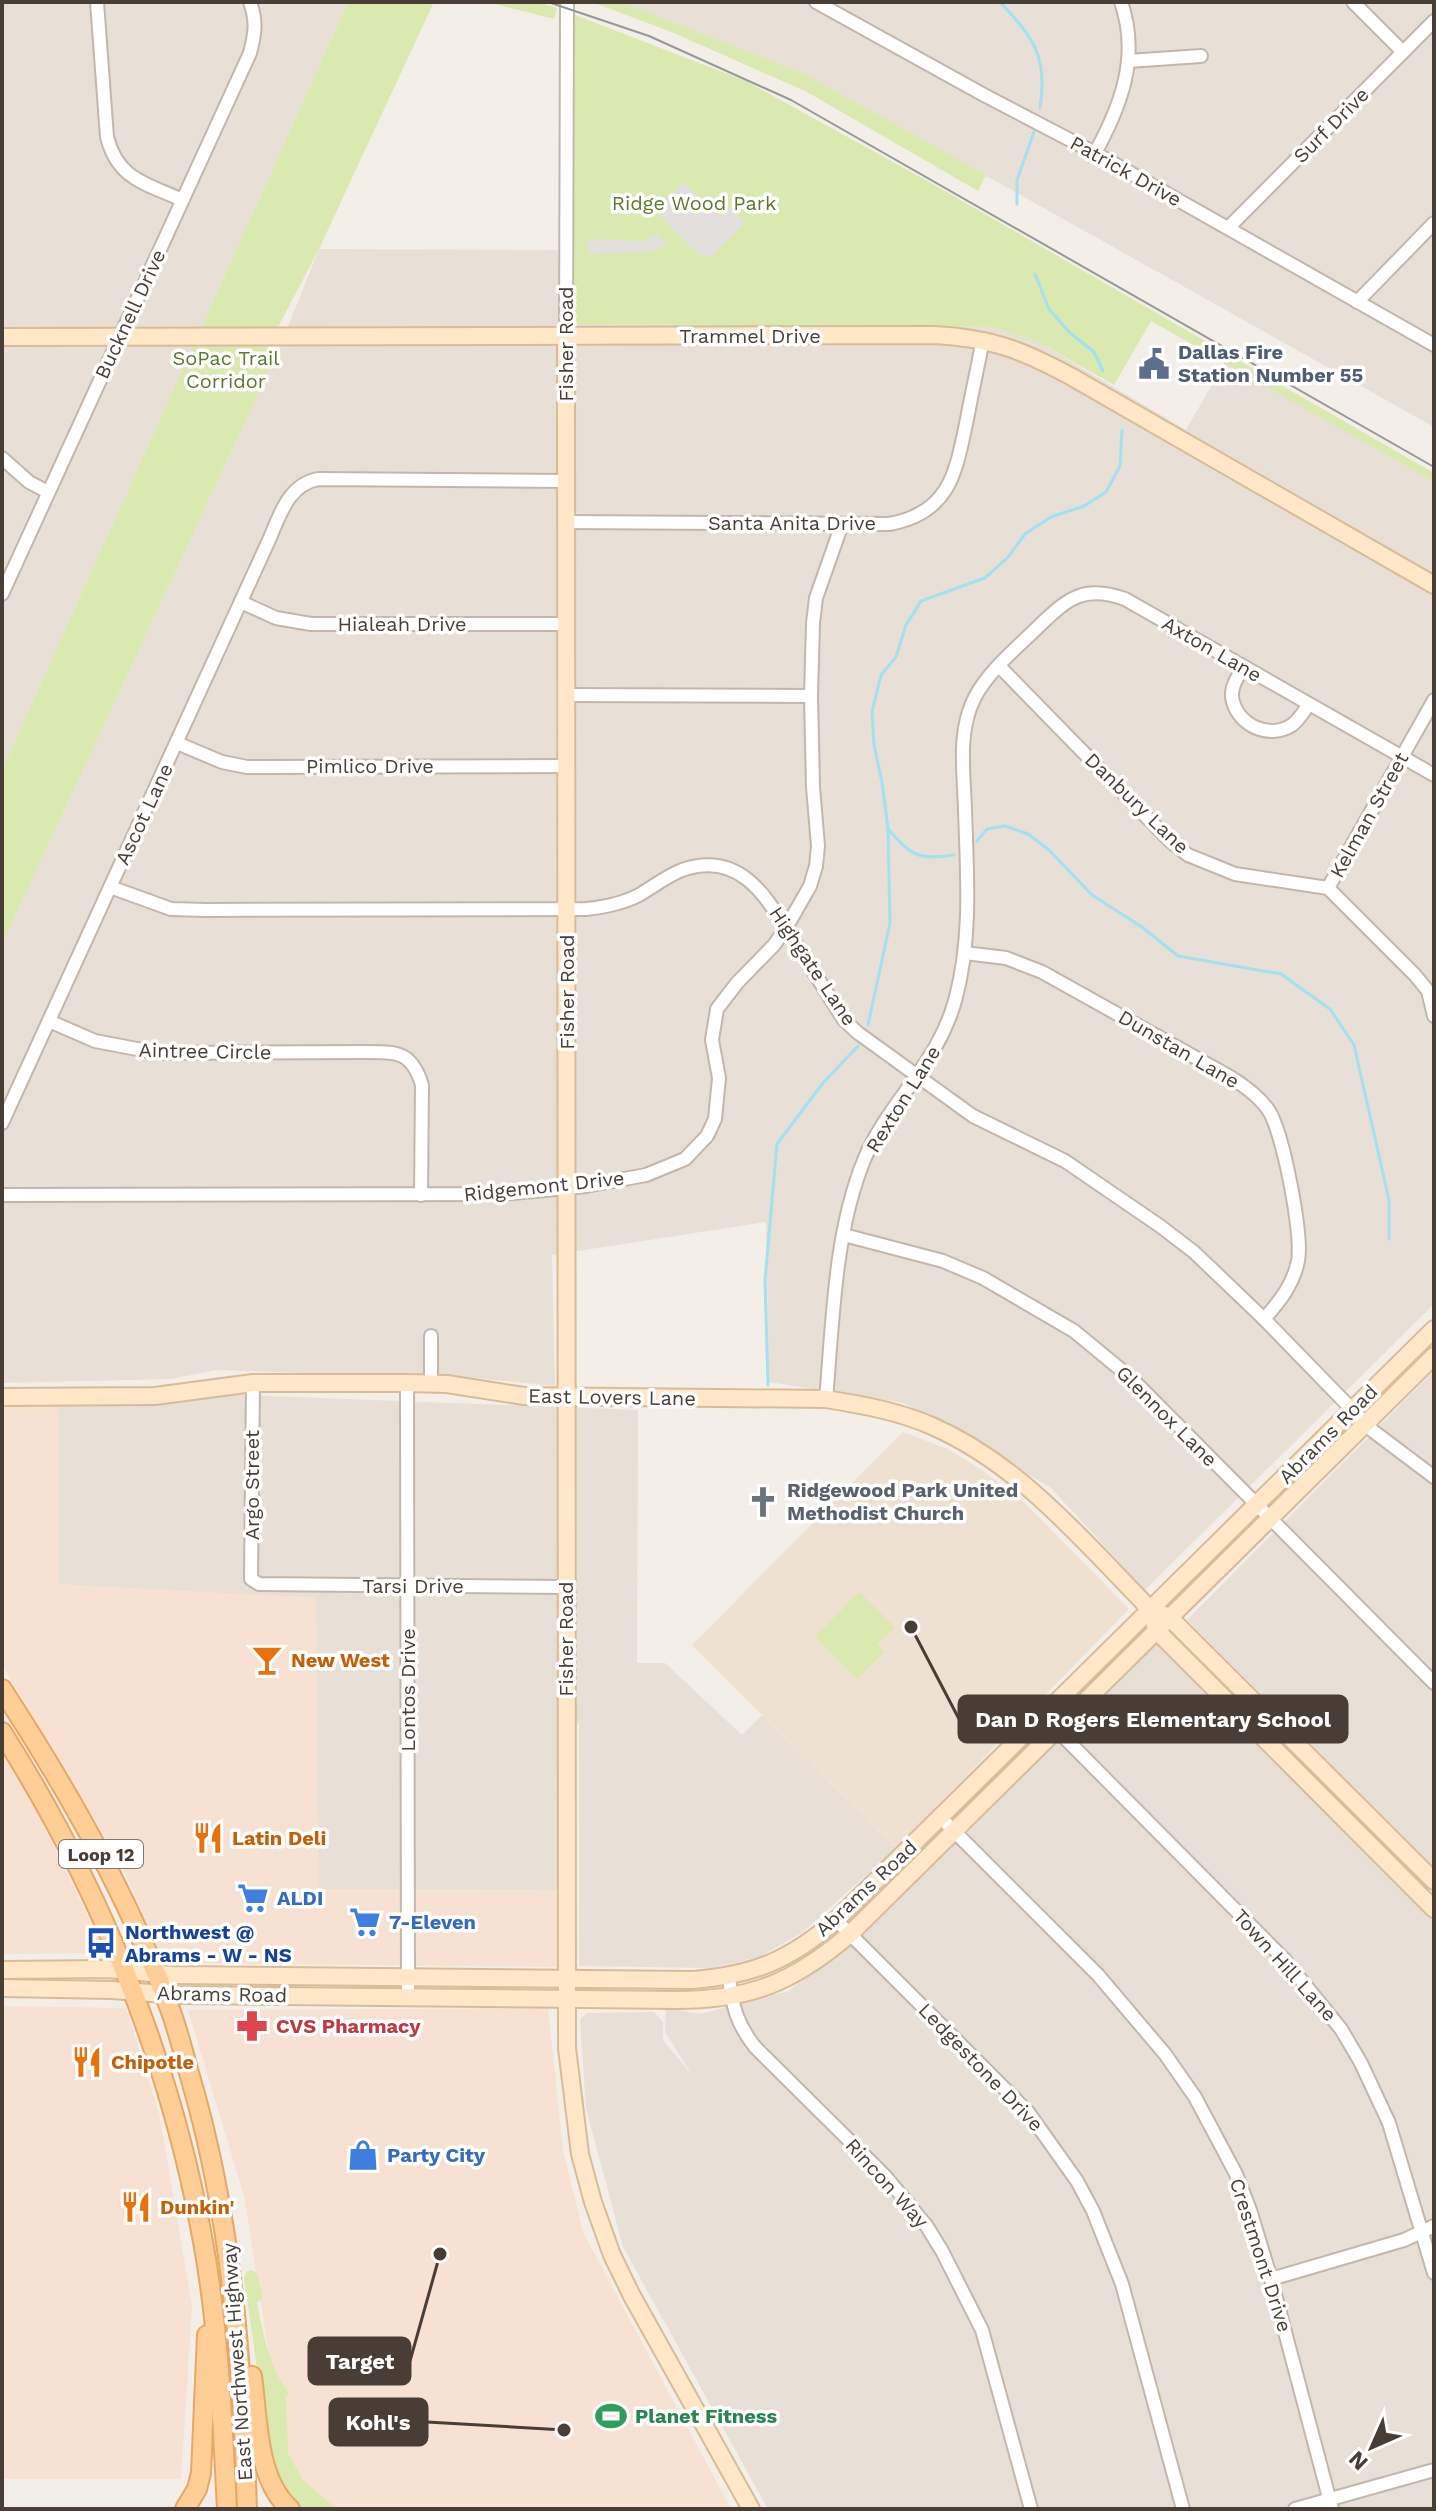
<svg xmlns="http://www.w3.org/2000/svg" width="1436" height="2511" viewBox="0 0 1436 2511" font-family="'Work Sans',sans-serif">
<style>
.residential{fill:#e8dfd6}
.commercial{fill:#f6e1d3}
.education{fill:#eee1d2}
.green{fill:#dae9b0}
.parking{fill:#e2dfdd}
.lines{fill:none;stroke-linecap:round;stroke-linejoin:round}
.stream{stroke:#a3e0f2;stroke-width:3}
.street-casing{stroke:#c3b7ad;stroke-width:16}
.secondary-casing{stroke:#d8bc99;stroke-width:20}
.primary-casing{stroke:#e6a864;stroke-width:22}
.street{stroke:#fff;stroke-width:12}
.secondary{stroke:#ffe7c7;stroke-width:16}
.primary{stroke:#ffce96;stroke-width:18}
.tram{stroke:#979797;stroke-width:2}
.labels{text-anchor:middle;dominant-baseline:central;stroke-width:7;stroke-linejoin:round;paint-order:stroke}
.shield{fill:#fff;stroke:#7f7872;stroke-width:2}
.shield-label{font-size:18px;font-weight:bold;fill:#483e36}
.street-label{font-size:20px;fill:#483e36;stroke:#fff}
.park-label{font-size:20px;fill:#577b28;stroke:#fff}
.service-label{font-size:20px;font-weight:bold;fill:#4e5e75;stroke:#fff;text-anchor:start}
.worship-label{font-size:20px;font-weight:bold;fill:#5b616d;stroke:#fff;text-anchor:start}
.food-label{font-size:20px;font-weight:bold;fill:#c56008;stroke:#fff;text-anchor:start}
.shop-label{font-size:20px;font-weight:bold;fill:#366cbe;stroke:#fff;text-anchor:start}
.transit-label{font-size:20px;font-weight:bold;fill:#164399;stroke:#fff;text-anchor:start}
.health-label{font-size:20px;font-weight:bold;fill:#be3a42;stroke:#fff;text-anchor:start}
.leisure-label{font-size:20px;font-weight:bold;fill:#27864d;stroke:#fff;text-anchor:start}
.leader{fill:none;stroke:#483e36;stroke-width:3}
.callout-dot{fill:#483e36;stroke:#fff;stroke-width:3}
.callout{fill:#483e36;stroke:#483e36;stroke-width:3}
.callout-label{font-size:22px;text-anchor:middle;font-weight:bold;fill:#fff}
</style>
<rect width="100%" height="100%" fill="#f4eee8"/>
<g class="residential">
<path d="M2 2H348L2 770Z"/>
<path d="M622 2H1434V427L805 74Z"/>
<path d="M319 249 574 250 573 324 992 327 1038 342 1186 430 1225 362 1434 482V1304L1145 1590 1050 1487 904 1403 769 1382 766 1222 552 1255 555 1386 437 1374 363 1375 216 1370 171 1379 2 1383V944L279 349Z"/>
<path d="M1434 1371V1867L1187 1620Z"/>
<path d="M239 1395 638 1410 637 1663H665L742 1735 762 1715 896 1848 803 1932 759 1957 712 1968 579 1966V1723L558 1728 559 1890 318 1889 316 1598 59 1585 58 1403Z"/>
<path d="M1156 1642 1434 1919V2509H768L623 2247 586 2108 580 2019 587 2013 654 2012 663 2022V2040L692 2075 665 2032 666 2008 700 2014 789 1991 868 1924Z"/>
</g>
<g class="commercial">
<path d="M58 1403 59 1584 316 1598 319 1889 559 1890 557 1967 165 1963 119 1860 2 1665V1405Z"/>
<path d="M2 1753 26 1790 106 1953 2 1954Z"/>
<path d="M2 2006 126 2008 159 2113 192 2305 181 2479H2Z"/>
<path d="M548 2008 563 2150 583 2232 731 2509H337L303 2480 284 2449 244 2196 188 2010Z"/>
</g>
<path class="education" d="M903 1432 948 1449 982 1470 1027 1505 1129 1609 896 1848 692 1645Z"/>
<g class="green">
<path d="M348 2H434L319 249 267 348 279 349 2 944V770Z"/>
<path d="M486 2H538L557 8 554 19Z"/>
<path d="M592 2H622L805 74 986 175 978 191 807 92 674 33Z"/>
<path d="M575 15 746 81 931 183 1434 473V482L1151 321 1114 385 1038 342 992 327 573 324Z"/>
<path d="M859 1592 895 1627 877 1644 884 1652 857 1679 815 1637Z"/>
<path d="M252 2270 257 2273 263 2299 257 2302C263 2334 270 2369 289 2393L286 2396 288 2453 303 2480 337 2509H296L276 2480 265 2425 244 2278 246 2272Z"/>
</g>
<g class="parking">
<path d="M684 182 720 217 730 208 745 223 711 257 699 255 655 211Z"/>
<path d="M657 233 667 244 654 251 588 254 587 239 644 241Z"/>
</g>
<g class="lines">
<g class="stream">
<path d="M1000 2C1034 38 1048 57 1040 108"/>
<path d="M1017 204V180L1034 132"/>
<path d="M1035 274 1049 309 1069 332 1094 352 1103 371"/>
<path d="M888 829C912 856 917 860 954 855"/>
<path d="M977 841 987 829 1005 826 1028 834 1049 850 1092 895 1142 927 1178 956 1281 974 1330 1009 1354 1045 1389 1200V1239"/>
<path d="M868 1025 890 923 888 829 882 782 874 745 872 712 881 675 896 657 906 625 921 601 985 578 1008 557 1025 534 1051 517 1084 506 1106 492 1120 466 1122 430"/>
<path d="M768 1385 765 1280 777 1144 823 1083 858 1046"/>
</g>
<defs>
<g id="street">
<path d="M97 2 107 137C118 180 146 183 182 200"/>
<path d="M816 2 984 95 1095 153 1434 345"/>
<path d="M1353 2 1403 52"/>
<path d="M1128 61 1201 56"/>
<path d="M1095 153C1121 106 1140 56 1121 2"/>
<path d="M1228 228 1434 21"/>
<path d="M1357 302 1434 223"/>
<path d="M566 336 567 2"/>
<path d="M2 458 29 482 48 492"/>
<path d="M566 522 889 524C951 513 956 471 967 419 972 392 978 366 983 339"/>
<path d="M2 594 250 53C255 34 257 21 250 2"/>
<path d="M241 602 276 618 311 624H567"/>
<path d="M999 666 1170 841 1188 855 1235 874 1328 888 1415 975 1428 991 1434 1016"/>
<path d="M1244 667C1238 676 1231 686 1232 697 1236 725 1269 740 1292 725 1299 720 1304 711 1309 704"/>
<path d="M566 695 811 696"/>
<path d="M177 743 222 762 247 767 567 766"/>
<path d="M110 887 171 909 206 910 586 909C605 907 622 904 639 895 654 886 667 876 682 870 740 850 766 896 792 938 806 960 821 983 835 1006L844 1020 858 1033 973 1116 1065 1161 1160 1226 1194 1252 1264 1319 1373 1431 1434 1477"/>
<path d="M1328 888 1434 700"/>
<path d="M965 953 1006 958 1042 972 1232 1078C1246 1087 1260 1097 1269 1111 1283 1133 1303 1235 1298 1261 1293 1285 1280 1301 1264 1319"/>
<path d="M49 1021 95 1041 158 1053 367 1052C398 1052 412 1052 422 1085L421 1195"/>
<path d="M2 1123 269 540C280 515 288 485 318 479L566 481"/>
<path d="M2 1195 502 1194 586 1186 646 1175 685 1159 707 1136 715 1119 719 1078 712 1040 717 1009 737 983 774 945 786 928 810 886 816 866 818 846 813 787 811 696 813 623 816 598 842 524"/>
<path d="M844 1235 943 1261 983 1278 1074 1331 1131 1378 1434 1683"/>
<path d="M431 1336V1383"/>
<path d="M253 1383 251 1579 259 1584 567 1587"/>
<path d="M407 1383 408 1997"/>
<path d="M826 1399C833 1321 834 1234 864 1160 889 1100 939 1064 956 997 972 936 967 873 965 810 964 773 957 731 975 697 990 669 1018 647 1040 625 1069 597 1085 585 1125 599L1434 775"/>
<path d="M1050 1723 1285 1960 1341 2029 1361 2063 1389 2123 1434 2273"/>
<path d="M940 1817 1098 1975 1165 2054 1195 2097 1236 2174 1250 2210 1271 2279 1332 2509"/>
<path d="M836 1920 1028 2112 1077 2181 1093 2211 1122 2284 1183 2509"/>
<path d="M729 1977C732 2006 737 2024 755 2047L886 2177 926 2225 942 2251 982 2330 1031 2509"/>
<path d="M1271 2279 1404 2240 1434 2226"/>
<path d="M1295 2509 1434 2470"/>
</g>
<g id="secondary">
<path d="M566 336 567 2048 580 2154 593 2202 612 2255 632 2296 751 2509"/>
<path d="M2 337 934 335C992 338 1022 350 1072 377L1434 585"/>
<path d="M2 1397 155 1396 253 1383H407L447 1384 524 1396 826 1399C862 1405 898 1411 932 1426 1021 1465 1084 1542 1151 1610L1169 1617 1434 1881"/>
<path d="M1154 1621 1156 1630 1434 1909"/>
<path d="M2 1970 107 1969 173 1975 693 1980C754 1975 790 1960 836 1920L1434 1329"/>
<path d="M2 1988 112 1990 176 1995 677 2000C751 2000 794 1982 850 1934L1434 1356"/>
</g>
<g id="primary">
<path d="M2 1689C68 1791 128 1895 170 2009 178 2030 183 2052 189 2073 232 2217 242 2359 247 2509"/>
<path d="M2 1732C98 1884 168 2054 201 2231 219 2323 222 2416 227 2509"/>
<path d="M252 2376C258 2417 256 2479 290 2509"/>
<path d="M185 2509 197 2489 201 2473 207 2335"/>
</g>
</defs>
<use href="#street" class="street-casing"/>
<use href="#secondary" class="secondary-casing"/>
<use href="#primary" class="primary-casing"/>
<use href="#street" class="street"/>
<use href="#secondary" class="secondary"/>
<use href="#primary" class="primary"/>
<path class="tram" d="M548 2 649 36 791 100 1434 467"/>
</g>
<defs>
<symbol id="civic-bare" viewBox="-9 -9 18 18"><path d="M-.6-6.5H3V-4.5H.6V-3L4-1V1h2V6H-6V1h2V-1L-.6-3ZM-1.2 2.5V6h2.4V2.5Z" fill="#5c6f8a" stroke="#fff" stroke-width="2.5" paint-order="stroke"/></symbol>
<symbol id="church-bare" viewBox="-9 -9 18 18"><path d="M-1.2-6h2.4v3.5h3.3v2.4h-3.3V6h-2.4V-.1h-3.3v-2.4h3.3Z" fill="#6b7280" stroke="#fff" stroke-width="2.5" paint-order="stroke"/></symbol>
<symbol id="bar-bare" viewBox="-9 -9 18 18"><path d="M-6-5H6L.8 .8V4.5H3.5V6h-7V4.5H-.8V.8Z" fill="#e8710a" stroke="#fff" stroke-width="2.5" paint-order="stroke"/></symbol>
<symbol id="restaurant-bare" viewBox="-9 -9 18 18"><path d="M-5-6h1v4h1v-4h1v4h1v-4h1v5L-1.5 .5V6h-2V.5L-5-1ZM5-6V6H3V1.5H1.5Q1.5-4 5-6Z" fill="#e8710a" stroke="#fff" stroke-width="2.5" paint-order="stroke"/></symbol>
<symbol id="supermarket-bare" viewBox="-9 -9 18 18"><path d="M-6-5.5h2.5l.6 2H6L4.5 2H-2.5L-4.4-4H-6ZM-1.5 3.2a1.3 1.3 0 1 0 .1 0ZM3 3.2a1.3 1.3 0 1 0 .1 0Z" fill="#3f7fe0" stroke="#fff" stroke-width="2.5" paint-order="stroke"/></symbol>
<symbol id="bus-bare" viewBox="-9 -9 18 18"><path d="M-5-6H5V4H4V6H2V4H-2V6H-4V4H-5ZM-3.5-4V0h7V-4ZM-3.5 1.2v1.5H-2V1.2ZM2 1.2v1.5H3.5V1.2Z" fill="#1a4fb4" stroke="#fff" stroke-width="2.5" paint-order="stroke"/></symbol>
<symbol id="pharmacy-bare" viewBox="-9 -9 18 18"><path d="M-2-6h4v4h4v4h-4v4h-4v-4h-4v-4h4Z" fill="#e0444e" stroke="#fff" stroke-width="2.5" paint-order="stroke"/></symbol>
<symbol id="shop-bare" viewBox="-9 -9 18 18"><path d="M-5-2.5h2.3a2.7 3.5 0 0 1 5.4 0H5L5.5 6h-11ZM-1.5-2.5h3a1.5 2.3 0 0 0-3 0Z" fill="#3f7fe0" stroke="#fff" stroke-width="2.5" paint-order="stroke"/></symbol>
<symbol id="stadium-bare" viewBox="-9 -9 18 18"><path d="M0-5a6.5 5 0 1 0 0 10a6.5 5 0 1 0 0-10ZM-3.5-1.8h7v3.6h-7Z" fill="#2e9e5b" stroke="#fff" stroke-width="2.5" paint-order="stroke"/></symbol>
</defs>
<g fill-rule="evenodd">
<use href="#civic-bare" x="1132" y="342" width="44" height="44"/>
<use href="#church-bare" x="741" y="1480" width="44" height="44"/>
<use href="#bar-bare" x="245" y="1638" width="44" height="44"/>
<use href="#restaurant-bare" x="186" y="1816" width="44" height="44"/>
<use href="#supermarket-bare" x="231" y="1876" width="44" height="44"/>
<use href="#supermarket-bare" x="343" y="1900" width="44" height="44"/>
<use href="#bus-bare" x="79" y="1921" width="44" height="44"/>
<use href="#pharmacy-bare" x="230" y="2004" width="44" height="44"/>
<use href="#restaurant-bare" x="65" y="2040" width="44" height="44"/>
<use href="#shop-bare" x="341" y="2133" width="44" height="44"/>
<use href="#restaurant-bare" x="114" y="2185" width="44" height="44"/>
<use href="#stadium-bare" x="589" y="2394" width="44" height="44"/>
</g>
<g class="labels">
<rect class="shield" x="59" y="1840" width="84" height="28" rx="6"/>
<g class="shield-label">
<text x="101" y="1854">Loop 12</text>
</g>
<g class="street-label">
<text transform="translate(1331 125) rotate(-45)">Surf Drive</text>
<text transform="translate(1126 171) rotate(29)">Patrick Drive</text>
<text transform="translate(130 314) rotate(-65)">Bucknell Drive</text>
<text x="750" y="336">Trammel Drive</text>
<text transform="translate(566 344) rotate(-90)">Fisher Road</text>
<text x="792" y="523">Santa Anita Drive</text>
<text x="402" y="624">Hialeah Drive</text>
<text transform="translate(1212 649) rotate(30)">Axton Lane</text>
<text x="370" y="766">Pimlico Drive</text>
<text transform="translate(1137 803) rotate(44)">Danbury Lane</text>
<text transform="translate(144 814) rotate(-65)">Ascot Lane</text>
<text transform="translate(1369 815) rotate(-61)">Kelman Street</text>
<text transform="translate(813 966) rotate(56)">Highgate Lane</text>
<text transform="translate(567 992) rotate(-90)">Fisher Road</text>
<text transform="translate(1179 1049) rotate(30)">Dunstan Lane</text>
<text transform="translate(205 1051) rotate(1)">Aintree Circle</text>
<text transform="translate(903 1099) rotate(-58)">Rexton Lane</text>
<text transform="translate(544 1186) rotate(-6)">Ridgemont Drive</text>
<text transform="translate(612 1397) rotate(1)">East Lovers Lane</text>
<text transform="translate(1167 1416) rotate(45)">Glennox Lane</text>
<text transform="translate(1328 1434) rotate(-45)">Abrams Road</text>
<text transform="translate(252 1485) rotate(-90)">Argo Street</text>
<text x="413" y="1586">Tarsi Drive</text>
<text transform="translate(566 1639) rotate(-90)">Fisher Road</text>
<text transform="translate(408 1690) rotate(-90)">Lontos Drive</text>
<text transform="translate(866 1888) rotate(-43)">Abrams Road</text>
<text transform="translate(1285 1965) rotate(48)">Town Hill Lane</text>
<text transform="translate(222 1994) rotate(1)">Abrams Road</text>
<text transform="translate(981 2067) rotate(46)">Ledgestone Drive</text>
<text transform="translate(887 2183) rotate(48)">Rincon Way</text>
<text transform="translate(1261 2255) rotate(72)">Crestmont Drive</text>
<text transform="translate(237 2362) rotate(-94)">East Northwest Highway</text>
</g>
<g class="park-label">
<text x="694" y="203">Ridge Wood Park</text>
<text x="226" y="358">SoPac Trail<tspan x="226" dy="23">Corridor</tspan></text>
</g>
<g class="service-label">
<text x="1178" y="352">Dallas Fire<tspan x="1178" dy="23">Station Number 55</tspan></text>
</g>
<g class="worship-label">
<text x="787" y="1490">Ridgewood Park United<tspan x="787" dy="23">Methodist Church</tspan></text>
</g>
<g class="food-label">
<text x="291" y="1660">New West</text>
<text x="232" y="1838">Latin Deli</text>
<text x="111" y="2062">Chipotle</text>
<text x="160" y="2207">Dunkin'</text>
</g>
<g class="shop-label">
<text x="277" y="1898">ALDI</text>
<text x="389" y="1922">7-Eleven</text>
<text x="387" y="2155">Party City</text>
</g>
<g class="transit-label">
<text x="125" y="1932">Northwest @<tspan x="125" dy="23">Abrams - W - NS</tspan></text>
</g>
<g class="health-label">
<text x="276" y="2026">CVS Pharmacy</text>
</g>
<g class="leisure-label">
<text x="635" y="2416">Planet Fitness</text>
</g>
</g>
<path class="leader" d="M911 1627L959 1719M440 2254L410 2361M564 2430L427 2422"/>
<g class="callout-dot">
<circle cx="911" cy="1627" r="8"/>
<circle cx="440" cy="2254" r="8"/>
<circle cx="564" cy="2430" r="8"/>
</g>
<g class="callout">
<rect x="959" y="1696" width="388" height="46" rx="8"/>
<rect x="309" y="2338" width="101" height="46" rx="8"/>
<rect x="330" y="2399" width="97" height="46" rx="8"/>
</g>
<g class="callout-label">
<text x="1153" y="1727">Dan D Rogers Elementary School</text>
<text x="360" y="2369">Target</text>
<text x="378" y="2430">Kohl's</text>
</g>
<rect width="1436" height="2511" fill="none" stroke="#483e36" stroke-width="8"/>
<g transform="translate(1372 2447) rotate(225)" stroke="#ffffff" stroke-width="6" paint-order="stroke">
<path d="M0-6L14 30L0 20L-14 30Z" fill="#483e36"/>
<text y="-12" font-size="22" font-weight="bold" text-anchor="middle" fill="#483e36">N</text>
</g>
</svg>
